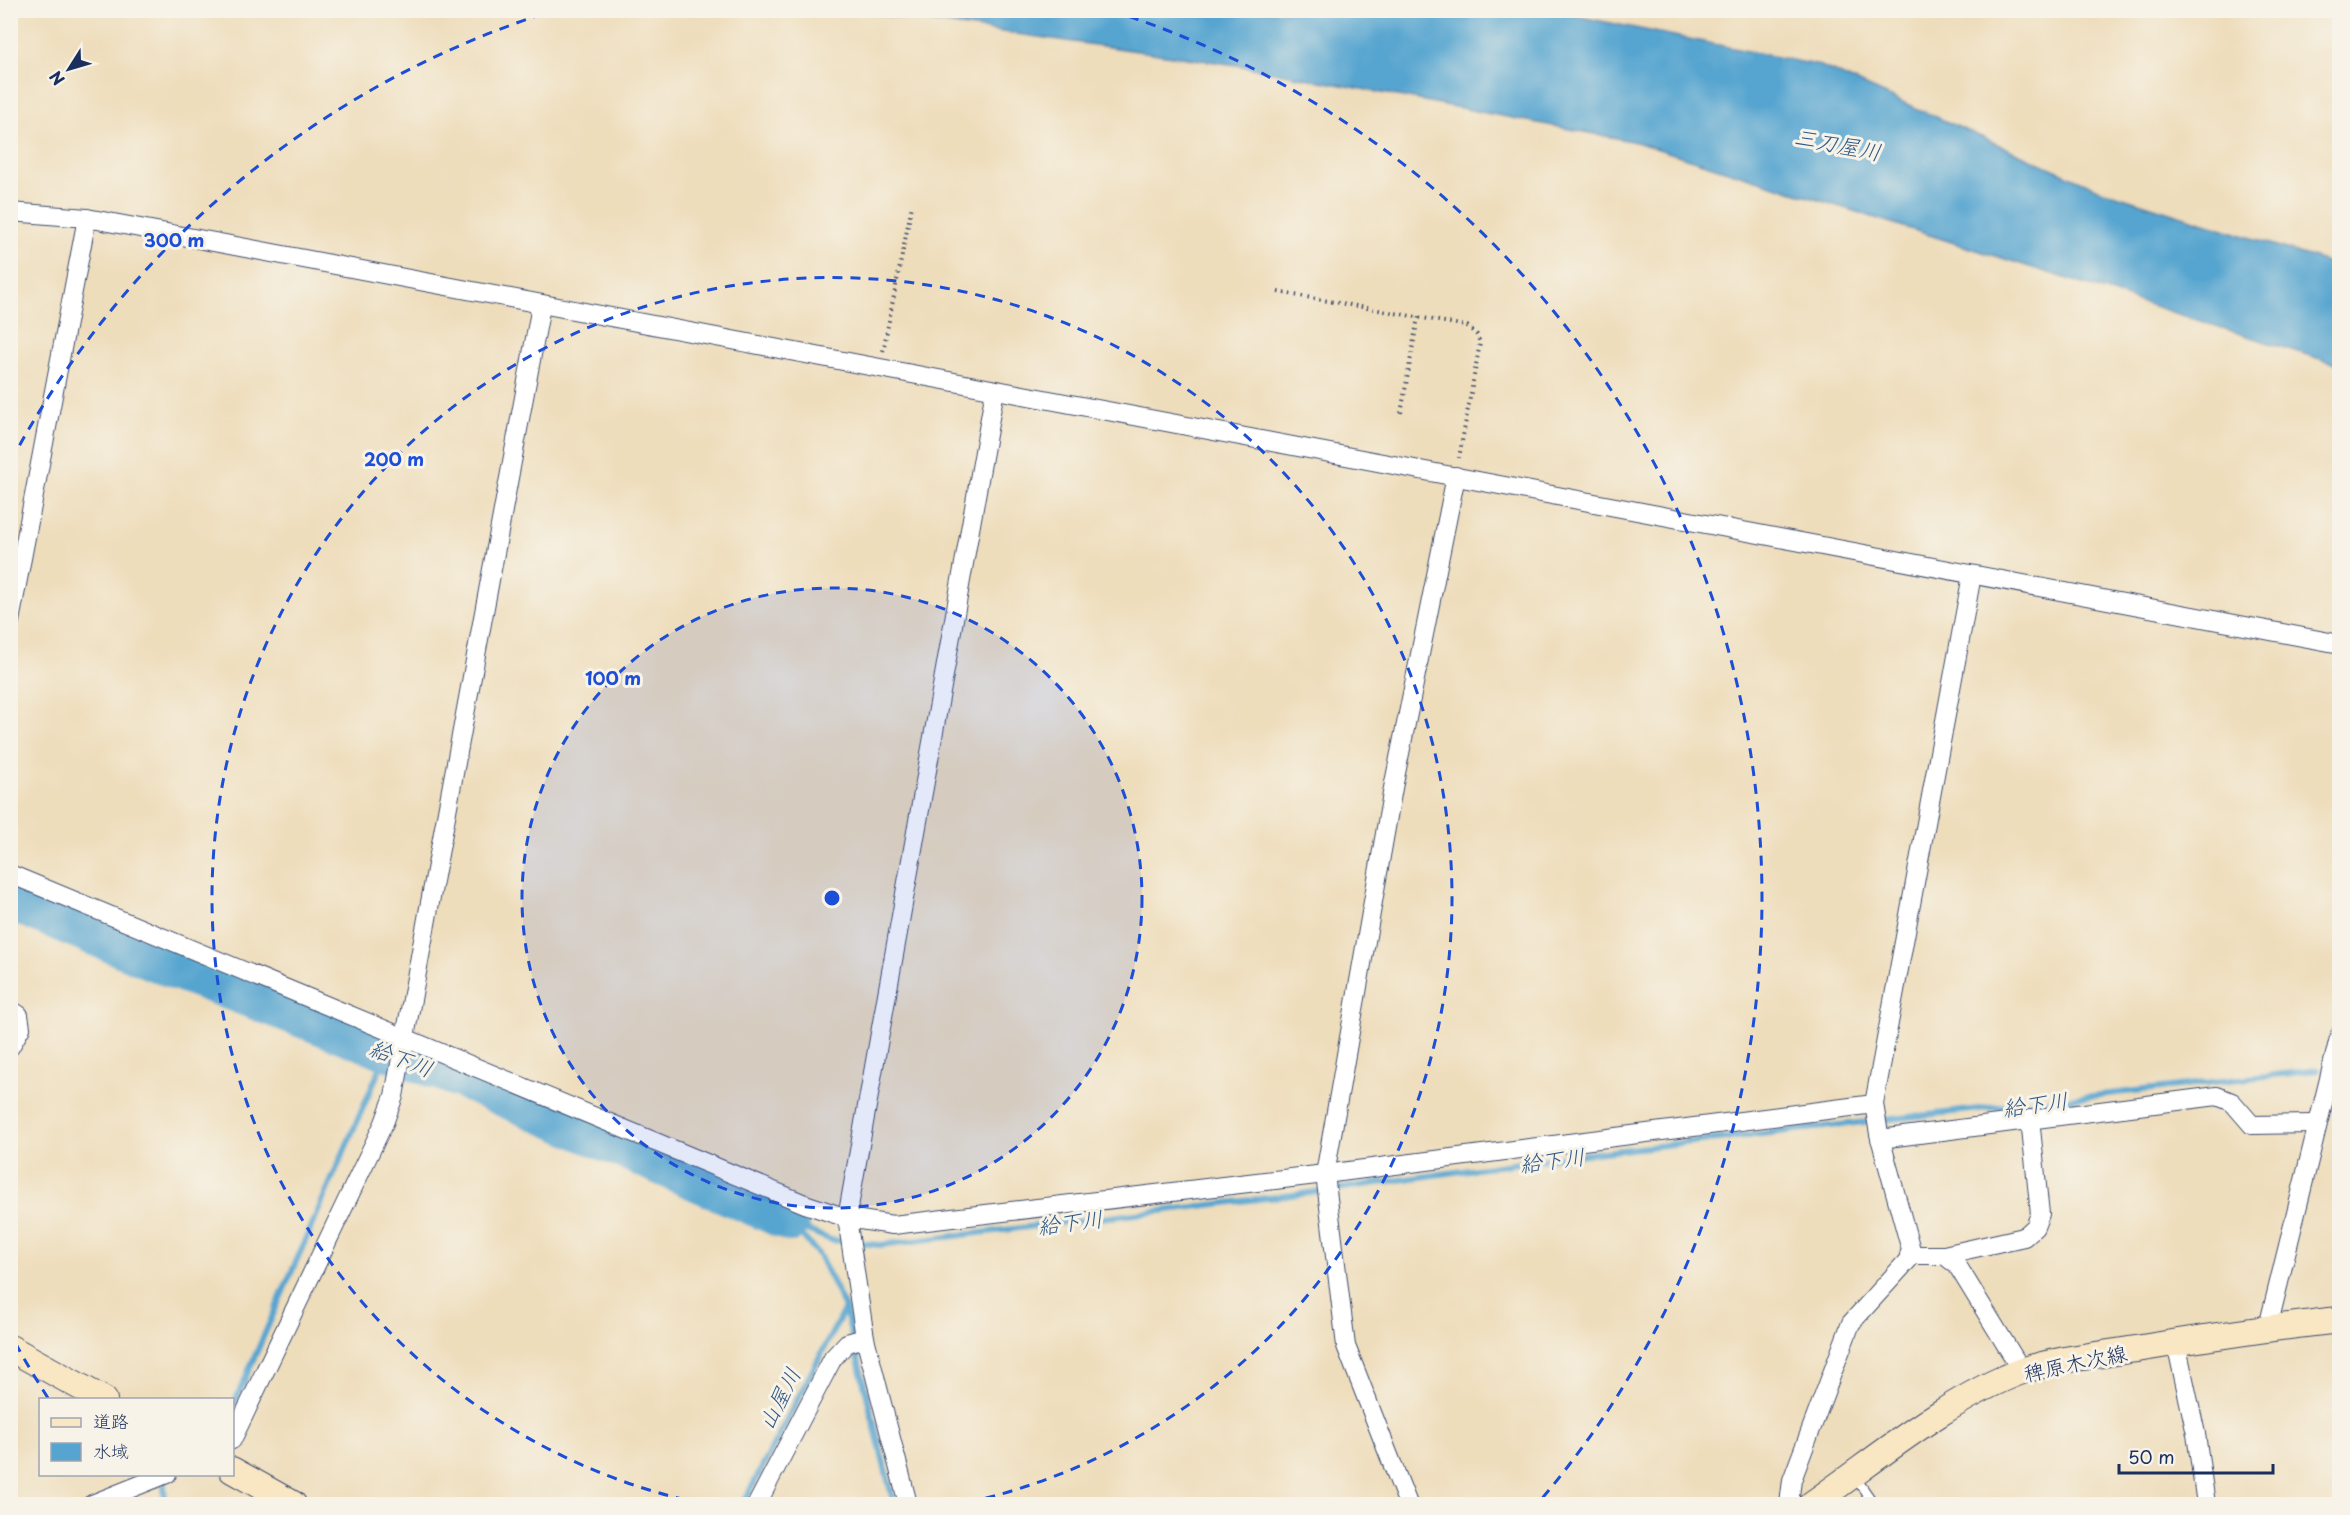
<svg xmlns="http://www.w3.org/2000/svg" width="2350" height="1515" viewBox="0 0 2350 1515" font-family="'Playpen Sans','Klee One',sans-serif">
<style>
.water{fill:#56a5d0;stroke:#386a97;stroke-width:1.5}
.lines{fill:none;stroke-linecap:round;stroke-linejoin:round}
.stream{stroke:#56a5d0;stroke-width:6}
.river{stroke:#56a5d0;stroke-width:38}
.lane-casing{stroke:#3b496c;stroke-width:11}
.street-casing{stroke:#3b496c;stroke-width:20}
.secondary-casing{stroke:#3b496c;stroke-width:28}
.path{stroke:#3b496c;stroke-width:4;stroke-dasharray:1.5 4.5;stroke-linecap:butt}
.lane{stroke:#fff;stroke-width:9}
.street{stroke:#fff;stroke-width:18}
.secondary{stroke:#f9e7c3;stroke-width:26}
.ring{fill:none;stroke:#1d4ed8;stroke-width:3;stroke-dasharray:10 8}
.labels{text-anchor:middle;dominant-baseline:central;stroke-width:6;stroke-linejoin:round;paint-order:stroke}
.street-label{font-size:21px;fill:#1b2f5e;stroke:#f7f3e8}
.water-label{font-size:22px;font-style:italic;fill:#305886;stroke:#f7f3e8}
.centre{fill:#1d4ed8;stroke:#f7f3e8;stroke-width:3}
.ring-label{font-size:18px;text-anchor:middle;font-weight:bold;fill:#1d4ed8;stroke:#f7f3e8;stroke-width:6;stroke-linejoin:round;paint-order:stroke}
</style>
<rect width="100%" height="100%" fill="#f7f3e8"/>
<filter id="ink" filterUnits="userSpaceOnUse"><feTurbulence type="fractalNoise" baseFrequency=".0167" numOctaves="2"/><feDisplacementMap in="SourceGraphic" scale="12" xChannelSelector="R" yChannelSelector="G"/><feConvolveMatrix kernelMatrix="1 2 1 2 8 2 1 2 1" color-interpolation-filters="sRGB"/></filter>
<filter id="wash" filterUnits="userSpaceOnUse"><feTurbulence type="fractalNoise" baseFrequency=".008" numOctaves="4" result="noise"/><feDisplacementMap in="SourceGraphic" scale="24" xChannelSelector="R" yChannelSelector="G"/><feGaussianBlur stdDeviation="1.35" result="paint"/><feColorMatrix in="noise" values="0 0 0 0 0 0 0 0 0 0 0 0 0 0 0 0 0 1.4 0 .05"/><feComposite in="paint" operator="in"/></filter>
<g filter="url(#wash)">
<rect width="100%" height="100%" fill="#edb"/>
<path class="water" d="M854 11H1552L1821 66 2101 190 2339 266V365L1636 142 1237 65Z"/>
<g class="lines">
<g class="stream">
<path d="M790 1223 831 1240 880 1245 1308 1193 1561 1157 2318 1070"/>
<path d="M793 1225 819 1255 845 1308 894 1504"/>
<path d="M232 1409 388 1050"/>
<path d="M164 1485 165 1504"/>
<path d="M743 1504 845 1308"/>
</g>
<path class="river" d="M10 902 176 971 467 1082 790 1223"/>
</g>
</g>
<g filter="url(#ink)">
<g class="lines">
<defs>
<path id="lane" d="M1855 1477 1874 1504"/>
<g id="street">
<path d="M10 212 87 218 2340 644"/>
<path d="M10 621 87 218"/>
<path d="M10 874 805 1204 847 1218 893 1225 1325 1174 1874 1104"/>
<path d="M10 1009 19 1015 21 1028 10 1047"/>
<path d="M1880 1139 2217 1096 2232 1102 2252 1125 2317 1124"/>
<path d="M1909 1255H1944L1957 1265 2022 1371"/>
<path d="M1944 1255 2024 1237 2035 1227 2040 1214 2030 1119"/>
<path d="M2268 1327 2340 1034"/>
<path d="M2176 1343 2196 1434 2206 1504"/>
<path d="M232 1440 384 1123 394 1096 541 306"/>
<path d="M92 1504 167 1474"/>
<path d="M757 1504 833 1358 847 1343 865 1338"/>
<path d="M908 1504 865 1338 847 1218 995 390"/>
<path d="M1408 1504 1346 1346 1325 1174 1393 788 1456 476"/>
<path d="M1789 1504 1792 1480 1851 1323 1909 1259 1911 1250 1879 1134 1874 1104 1972 575"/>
</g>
<g id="secondary">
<path d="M10 1348 104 1400"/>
<path d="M232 1470 293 1504"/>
<path d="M1812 1504C1877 1459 1947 1399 2022 1371 2056 1359 2093 1356 2129 1350 2199 1339 2269 1327 2340 1320"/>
</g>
</defs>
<use href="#lane" class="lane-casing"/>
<use href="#street" class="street-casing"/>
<use href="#secondary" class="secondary-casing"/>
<g class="path">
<path d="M1278 292 1467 326 1477 335 1480 343 1459 458"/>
<path d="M883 351 912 205"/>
<path d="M1401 413 1418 317"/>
</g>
<use href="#lane" class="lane"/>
<use href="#street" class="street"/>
<use href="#secondary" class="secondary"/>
</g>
</g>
<circle cx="832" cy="898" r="310" fill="#1d4ed8" fill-opacity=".12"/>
<g class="ring">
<circle cx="832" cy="898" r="310"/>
<path d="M703 1504A620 620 0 1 1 961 1504"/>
<path d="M48 1398A930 930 0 0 1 11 1335M11 461A930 930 0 0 1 552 11M1112 11A930 930 0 0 1 1539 1502"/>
</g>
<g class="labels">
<g class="street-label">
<text transform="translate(2075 1362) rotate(-12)">稗原木次線</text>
</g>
<g class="water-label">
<text transform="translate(1838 143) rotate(11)">三刀屋川</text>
<text transform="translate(402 1057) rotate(21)">給下川</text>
<text transform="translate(2035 1103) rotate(-7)">給下川</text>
<text transform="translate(1552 1159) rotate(-7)">給下川</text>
<text transform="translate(1070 1221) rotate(-7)">給下川</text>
<text transform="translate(778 1398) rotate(-63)">山屋川</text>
</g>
</g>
<circle cx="832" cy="898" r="9" class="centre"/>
<g class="ring-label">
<text x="174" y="247">300 m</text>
<text x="394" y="466">200 m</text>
<text x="613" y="685">100 m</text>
</g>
<rect width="2350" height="1515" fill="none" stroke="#f7f3e8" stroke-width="36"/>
<rect x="39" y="1398" width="195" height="78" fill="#f7f3e8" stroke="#9fa5b1" stroke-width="1.5"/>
<rect x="51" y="1418" width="30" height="9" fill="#f9e7c3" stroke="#9fa5b1" stroke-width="1.5"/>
<text x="93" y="1428" font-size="18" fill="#1b2f5e">道路</text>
<rect x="51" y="1443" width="30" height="18" fill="#56a5d0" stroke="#9fa5b1" stroke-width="1.5"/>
<text x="93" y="1458" font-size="18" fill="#1b2f5e">水域</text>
<g transform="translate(69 69) rotate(233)" stroke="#f7f3e8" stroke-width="4.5" paint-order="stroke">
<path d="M0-4.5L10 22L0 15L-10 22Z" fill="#1b2f5e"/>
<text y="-9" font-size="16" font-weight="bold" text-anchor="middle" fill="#1b2f5e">N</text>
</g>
<path d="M2119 1464v9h154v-9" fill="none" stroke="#1b2f5e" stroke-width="3"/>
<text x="2128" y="1464" font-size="18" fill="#1b2f5e" stroke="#f7f3e8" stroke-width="4.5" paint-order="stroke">50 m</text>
</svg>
